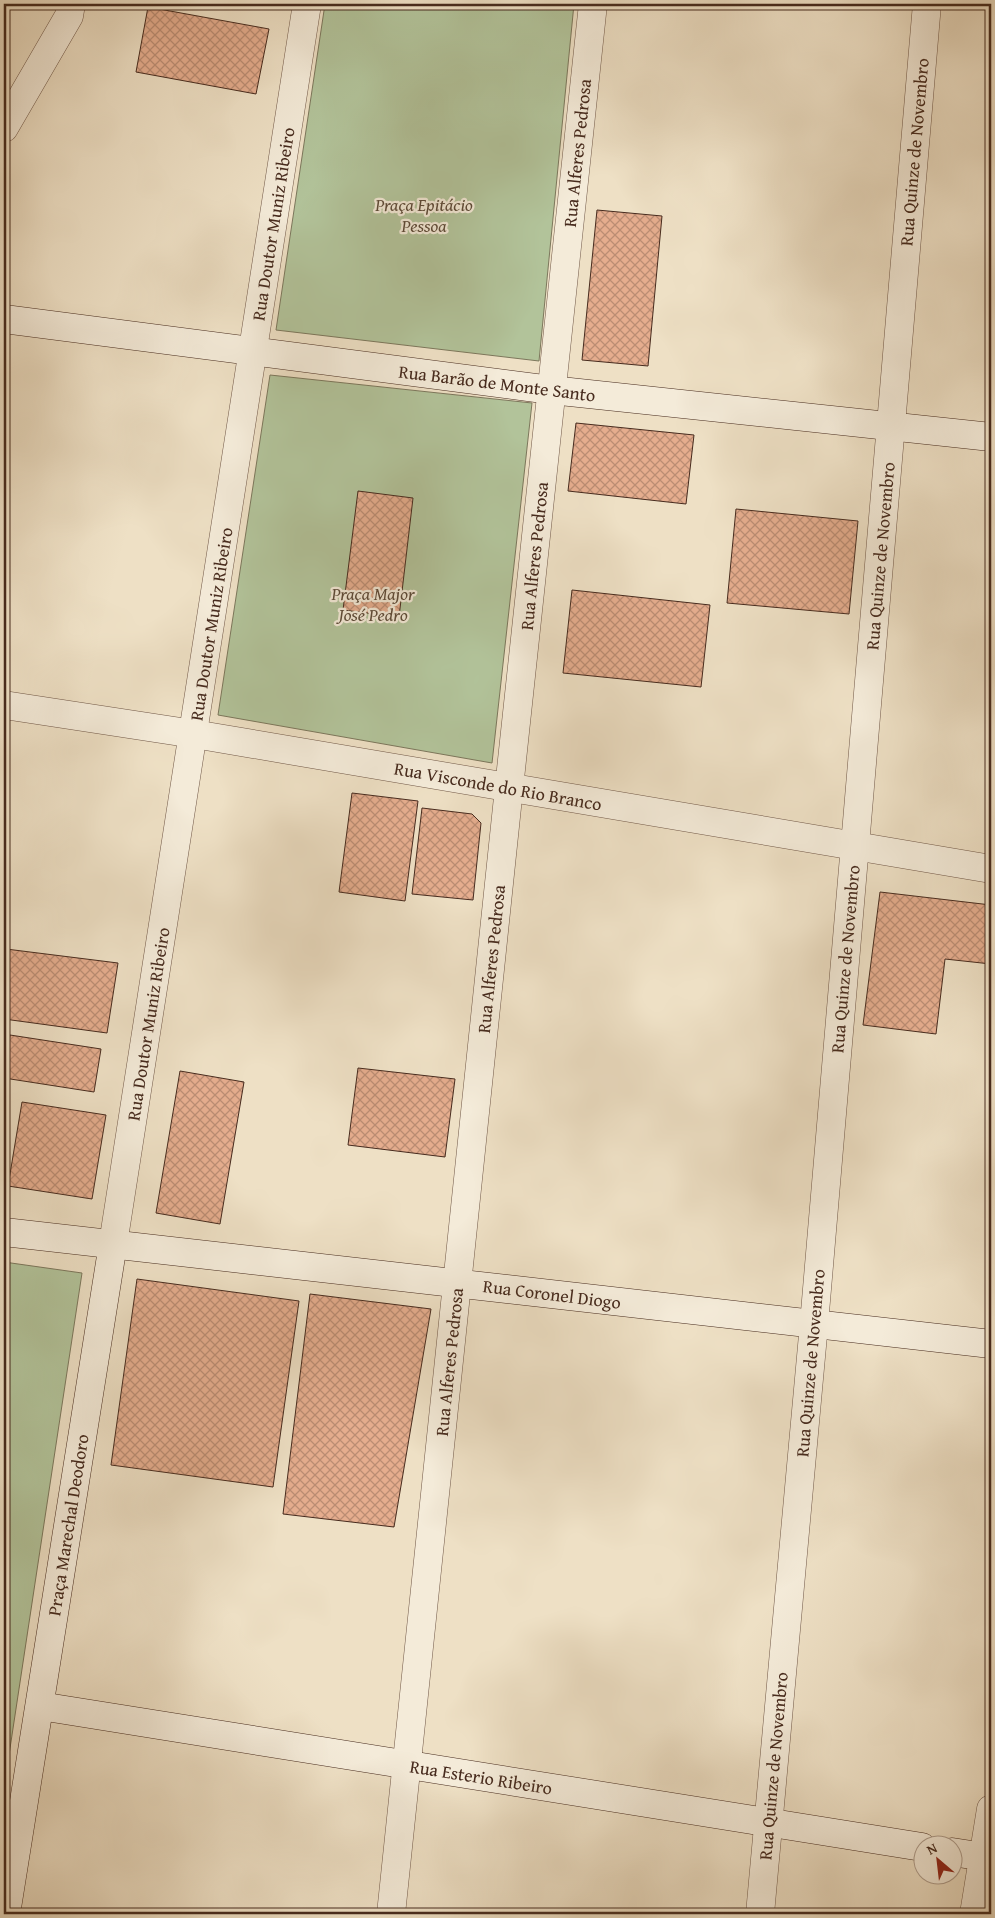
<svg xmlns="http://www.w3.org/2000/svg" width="995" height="1918" viewBox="0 0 995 1918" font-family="'Gentium Book Plus',serif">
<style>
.park{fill:#b2c39a;stroke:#7c775c}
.building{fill:url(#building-cross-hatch);stroke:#472b1e}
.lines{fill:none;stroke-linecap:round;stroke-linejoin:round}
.street-casing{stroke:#715848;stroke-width:29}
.secondary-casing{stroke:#472b1e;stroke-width:29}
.street{stroke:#f4ebd9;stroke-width:28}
.secondary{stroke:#f4ebd9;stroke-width:28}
.labels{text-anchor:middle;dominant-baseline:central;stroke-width:4.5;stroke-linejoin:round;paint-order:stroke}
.street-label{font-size:18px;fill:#472b1e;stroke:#f4ebd9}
.park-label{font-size:18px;font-style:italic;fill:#5c4937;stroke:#f4ebd9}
</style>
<defs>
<pattern id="building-cross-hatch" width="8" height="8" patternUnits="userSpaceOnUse" patternTransform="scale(1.25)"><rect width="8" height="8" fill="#e5ad8e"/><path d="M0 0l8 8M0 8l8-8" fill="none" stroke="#bb8d73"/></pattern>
</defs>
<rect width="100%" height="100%" fill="#eee0c5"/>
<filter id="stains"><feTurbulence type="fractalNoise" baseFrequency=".004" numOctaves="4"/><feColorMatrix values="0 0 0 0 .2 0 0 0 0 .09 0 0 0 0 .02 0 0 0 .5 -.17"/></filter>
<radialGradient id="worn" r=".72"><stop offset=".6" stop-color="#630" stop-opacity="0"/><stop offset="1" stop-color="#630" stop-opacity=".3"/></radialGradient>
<g class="park">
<path d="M325 4H574L539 361 276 330Z"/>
<path d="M270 375 532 403 492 763 218 715Z"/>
<path d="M4 1262 82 1273 4 1788Z"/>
</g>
<g class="building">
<path d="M148 7 269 29 256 94 136 72Z"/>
<path d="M597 210 662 216 648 366 582 360Z"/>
<path d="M576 423 694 435 686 504 568 491Z"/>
<path d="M358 491 413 498 399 617 343 610Z"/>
<path d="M736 509 858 521 849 614 727 603Z"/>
<path d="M572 590 710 605 701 687 563 673Z"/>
<path d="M352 793 418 801 405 901 339 892Z"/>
<path d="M422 808 472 814 481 823 473 900 412 894Z"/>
<path d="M880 892 991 905V964L945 959 936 1034 863 1025Z"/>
<path d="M6 949 118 963 107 1033 4 1019Z"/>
<path d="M10 1035 101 1049 94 1092 4 1078Z"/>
<path d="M358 1068 455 1079 445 1157 348 1145Z"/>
<path d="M180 1071 244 1082 220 1224 156 1213Z"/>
<path d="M22 1102 106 1115 92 1199 8 1186Z"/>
<path d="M137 1279 299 1301 273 1487 111 1465Z"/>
<path d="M310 1294 431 1309 394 1527 283 1514Z"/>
</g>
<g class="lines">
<defs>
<g id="street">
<path d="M4 128 69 16 71 4"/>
<path d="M4 705 194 734 991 869"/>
<path d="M113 1244 307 4"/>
<path d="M391 1914 509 788 593 4"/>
<path d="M760 1914 814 1324 927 4"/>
<path d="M974 1914 991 1809"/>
</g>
<g id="secondary">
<path d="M4 319 551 390 991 437"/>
<path d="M4 1232 991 1344"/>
<path d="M40 1706 922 1847"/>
<path d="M952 1852 991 1858"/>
<path d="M6 1914 113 1244"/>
</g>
</defs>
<use href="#street" class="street-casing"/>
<use href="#secondary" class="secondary-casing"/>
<use href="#street" class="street"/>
<use href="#secondary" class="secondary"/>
</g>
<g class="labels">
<g class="street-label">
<text transform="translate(914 152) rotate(-85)">Rua Quinze de Novembro</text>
<text transform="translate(577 153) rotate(-84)">Rua Alferes Pedrosa</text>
<text transform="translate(273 224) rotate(-81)">Rua Doutor Muniz Ribeiro</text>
<text transform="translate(497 383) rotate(7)">Rua Barão de Monte Santo</text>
<text transform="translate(534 556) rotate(-84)">Rua Alferes Pedrosa</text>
<text transform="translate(880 556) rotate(-85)">Rua Quinze de Novembro</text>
<text transform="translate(211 624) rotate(-81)">Rua Doutor Muniz Ribeiro</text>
<text transform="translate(498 786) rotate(10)">Rua Visconde do Rio Branco</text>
<text transform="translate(491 959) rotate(-84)">Rua Alferes Pedrosa</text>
<text transform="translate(845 959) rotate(-85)">Rua Quinze de Novembro</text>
<text transform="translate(148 1024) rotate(-81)">Rua Doutor Muniz Ribeiro</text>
<text transform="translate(552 1294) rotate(7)">Rua Coronel Diogo</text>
<text transform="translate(449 1362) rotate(-84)">Rua Alferes Pedrosa</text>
<text transform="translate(810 1363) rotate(-85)">Rua Quinze de Novembro</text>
<text transform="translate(68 1525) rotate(-81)">Praça Marechal Deodoro</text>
<text transform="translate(773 1766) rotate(-85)">Rua Quinze de Novembro</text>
<text transform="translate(481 1777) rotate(9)">Rua Esterio Ribeiro</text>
</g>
<g class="park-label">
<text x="424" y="204">Praça Epitácio<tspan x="424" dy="21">Pessoa</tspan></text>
<text x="373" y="593">Praça Major<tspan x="373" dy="21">José Pedro</tspan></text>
</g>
</g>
<rect width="995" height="1918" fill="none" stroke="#eee0c5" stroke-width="20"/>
<rect x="5" y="5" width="985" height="1908" fill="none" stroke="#472b1e" stroke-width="2.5"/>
<rect x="10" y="10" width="975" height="1898" fill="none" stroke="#472b1e"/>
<g transform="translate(938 1860) rotate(332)"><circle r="24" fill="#f4ebd9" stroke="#af9e8e"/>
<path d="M0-4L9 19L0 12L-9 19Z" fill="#8f2418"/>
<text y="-8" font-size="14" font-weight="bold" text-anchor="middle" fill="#472b1e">N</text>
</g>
<rect width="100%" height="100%" filter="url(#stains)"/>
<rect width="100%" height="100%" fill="url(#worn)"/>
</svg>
